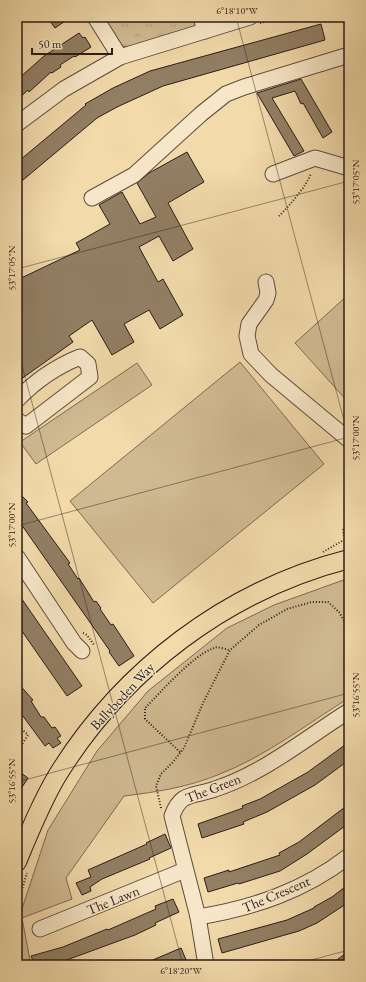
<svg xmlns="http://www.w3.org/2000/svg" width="366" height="982" viewBox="0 0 366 982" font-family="'EB Garamond',serif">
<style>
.grass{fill:#d0ba92;stroke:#7d6b54}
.park{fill:url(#park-tufts);stroke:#7d6b54}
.building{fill:#927f64;stroke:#2a1c17}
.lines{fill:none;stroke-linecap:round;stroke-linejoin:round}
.minor-casing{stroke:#5c4c3c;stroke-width:17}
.major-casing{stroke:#2a1c17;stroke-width:20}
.path{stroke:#2a1c17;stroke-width:2;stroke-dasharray:1 2;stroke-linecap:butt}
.minor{stroke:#f7e7c8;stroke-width:15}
.major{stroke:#f2daab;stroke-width:18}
.ticks{fill:none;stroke:#2a1c17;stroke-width:1;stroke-opacity:0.45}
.labels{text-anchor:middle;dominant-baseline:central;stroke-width:3;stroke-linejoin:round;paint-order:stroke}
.street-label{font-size:14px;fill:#2a1c17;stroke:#f7e7c8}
.neatline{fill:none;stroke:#2a1c17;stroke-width:1.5}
.ticks-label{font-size:10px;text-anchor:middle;fill:#2a1c17}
</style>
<defs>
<pattern id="park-tufts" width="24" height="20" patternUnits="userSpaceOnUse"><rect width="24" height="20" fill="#d0ba92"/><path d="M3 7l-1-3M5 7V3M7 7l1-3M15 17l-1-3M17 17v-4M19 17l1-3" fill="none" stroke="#b39f7d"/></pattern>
</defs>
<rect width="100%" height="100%" fill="#f2daab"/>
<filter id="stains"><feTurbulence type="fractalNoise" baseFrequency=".005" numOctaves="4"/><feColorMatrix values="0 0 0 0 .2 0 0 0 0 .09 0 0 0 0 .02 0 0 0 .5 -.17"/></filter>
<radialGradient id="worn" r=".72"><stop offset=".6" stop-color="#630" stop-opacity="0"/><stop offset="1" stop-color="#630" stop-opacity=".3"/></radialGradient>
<g class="grass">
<path d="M349 294V403L295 343Z"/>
<path d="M240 362 324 464 153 603 70 501Z"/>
<path d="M137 363 152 385 36 464 20 442Z"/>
<path d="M349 578V698C307 724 266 756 220 774 189 787 157 792 124 796L66 878 72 899 22 918 31 965H17V924L48 830 97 751 148 691 227 628 274 605Z"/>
</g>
<path class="park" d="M103 17H197V24L193 29 128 47 122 46Z"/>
<g class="building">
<path d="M47 17H71L55 28Z"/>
<path d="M321 24 325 40 163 86 117 107 97 118 17 185V165L21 162 20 160 86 105 85 104 113 88 150 71Z"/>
<path d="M79 33 83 38 85 37 91 47 75 57 74 56 60 65 61 67 52 73 51 72 29 92 28 90 17 100V80L44 56Z"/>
<path d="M301 79 332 132 323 138 303 103 301 104 295 91 272 98 304 151 294 156 257 93Z"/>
<path d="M187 152 204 182 168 203 193 249 173 261 159 236 139 247 158 282 163 279 183 315 160 329 149 310 124 324 134 342 112 355 92 320 69 336 73 342 17 382V280L80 250 76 243 110 224 99 205 122 192 140 224 156 217 137 183 149 173Z"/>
<path d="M17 491 28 502 26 503 70 563 68 564 78 579 79 578 94 602 96 601 101 608 100 609 111 625 113 624 134 656 119 666 109 652 110 651 21 524 17 517Z"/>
<path d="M17 592 82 686 67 696 17 624Z"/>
<path d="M17 682 33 700 31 701 41 717H44L52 728 55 727 61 736 57 738 61 743 53 748 49 743 45 746 17 708Z"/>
<path d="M349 742V760L315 785 267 812 243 822 244 824 202 838 198 824 243 808 242 806 260 799 308 772Z"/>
<path d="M17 770 28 778 17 795Z"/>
<path d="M349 804V823L307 854 280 871 239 884 238 883 208 892 204 878 229 870V872L280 855 279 853 299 842Z"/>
<path d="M165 834 171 848 149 858 150 859 102 879 90 887 91 891 82 895 76 883 91 877 88 870 147 844 146 843Z"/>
<path d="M349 884V902L317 923 299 931 222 953 218 939 287 920 314 908V907L332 897Z"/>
<path d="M173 899 179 912 155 923 156 925 135 935 53 965H35L31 956 63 947 107 929 108 930 156 909 155 906Z"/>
<path d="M181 948 187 962 179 965H141Z"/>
<path d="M349 951V965H330Z"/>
</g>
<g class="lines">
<defs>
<g id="minor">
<path d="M95 17 120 57"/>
<path d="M201 17 205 31"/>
<path d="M17 124 64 89 120 57 250 17"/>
<path d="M273 174 315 158 349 168"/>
<path d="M92 198 134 175 201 114 226 94 244 87 349 55"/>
<path d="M266 282 268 293 266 300 249 324 247 336 251 354 271 375 349 440"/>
<path d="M17 400C36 380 55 367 80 357L88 364 90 377 26 426 17 420"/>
<path d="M17 557 74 643 82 651"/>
<path d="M198 917C253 908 304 891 349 856"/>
<path d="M40 929 185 870"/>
<path d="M206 965 198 917 172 816C181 791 193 797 215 789 264 773 306 738 349 711"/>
</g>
<path id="major" d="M17 862C29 833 41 803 57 776 122 670 227 590 349 559"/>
</defs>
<use href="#minor" class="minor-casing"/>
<use href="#major" class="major-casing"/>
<g class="path">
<path d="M292 17 296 20 310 17"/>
<path d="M260 23 282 17"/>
<path d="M279 216C289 206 307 186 311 173"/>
<path d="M344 536 343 528 349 527"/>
<path d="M323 552 349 537"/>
<path d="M83 633 87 635 94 645"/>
<path d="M17 725 28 735 17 752"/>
<path d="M180 752 145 719V708C162 691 193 655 214 648 218 646 225 649 229 650"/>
<path d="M161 808 156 786 161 774 173 762 184 748 203 703 230 650 259 625 287 609 312 602H328L339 612 349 629"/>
<path d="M17 905 27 873"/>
</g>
<use href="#minor" class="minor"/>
<use href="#major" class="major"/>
</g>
<path class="ticks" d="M236 17 349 439M17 269 349 181M17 347 183 965M17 526 349 437M17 782 349 693M292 965 349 950"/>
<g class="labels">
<g class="street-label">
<text transform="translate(122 696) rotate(-47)">Ballyboden Way</text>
<text transform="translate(213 788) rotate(-21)">The Green</text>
<text transform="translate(276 894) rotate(-23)">The Crescent</text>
<text transform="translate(113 900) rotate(-22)">The Lawn</text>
</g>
</g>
<rect width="366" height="982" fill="none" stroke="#f2daab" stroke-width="44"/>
<path d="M32 48v6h80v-6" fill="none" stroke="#2a1c17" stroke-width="2"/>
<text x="38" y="48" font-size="12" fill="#2a1c17" stroke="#f7e7c8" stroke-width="3" paint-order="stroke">50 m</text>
<rect x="22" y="22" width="322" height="938" class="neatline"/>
<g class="ticks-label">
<text x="237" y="14">6°18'10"W</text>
<text transform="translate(355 182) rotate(-90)" y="4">53°17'05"N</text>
<text transform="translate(11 268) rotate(-90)" y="4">53°17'05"N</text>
<text transform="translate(355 438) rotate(-90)" y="4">53°17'00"N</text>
<text transform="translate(11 525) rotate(-90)" y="4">53°17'00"N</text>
<text transform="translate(355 695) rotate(-90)" y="4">53°16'55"N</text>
<text transform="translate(11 781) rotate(-90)" y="4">53°16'55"N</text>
<text x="181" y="974">6°18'20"W</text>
</g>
<rect width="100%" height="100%" filter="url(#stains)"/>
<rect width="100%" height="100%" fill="url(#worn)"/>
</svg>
